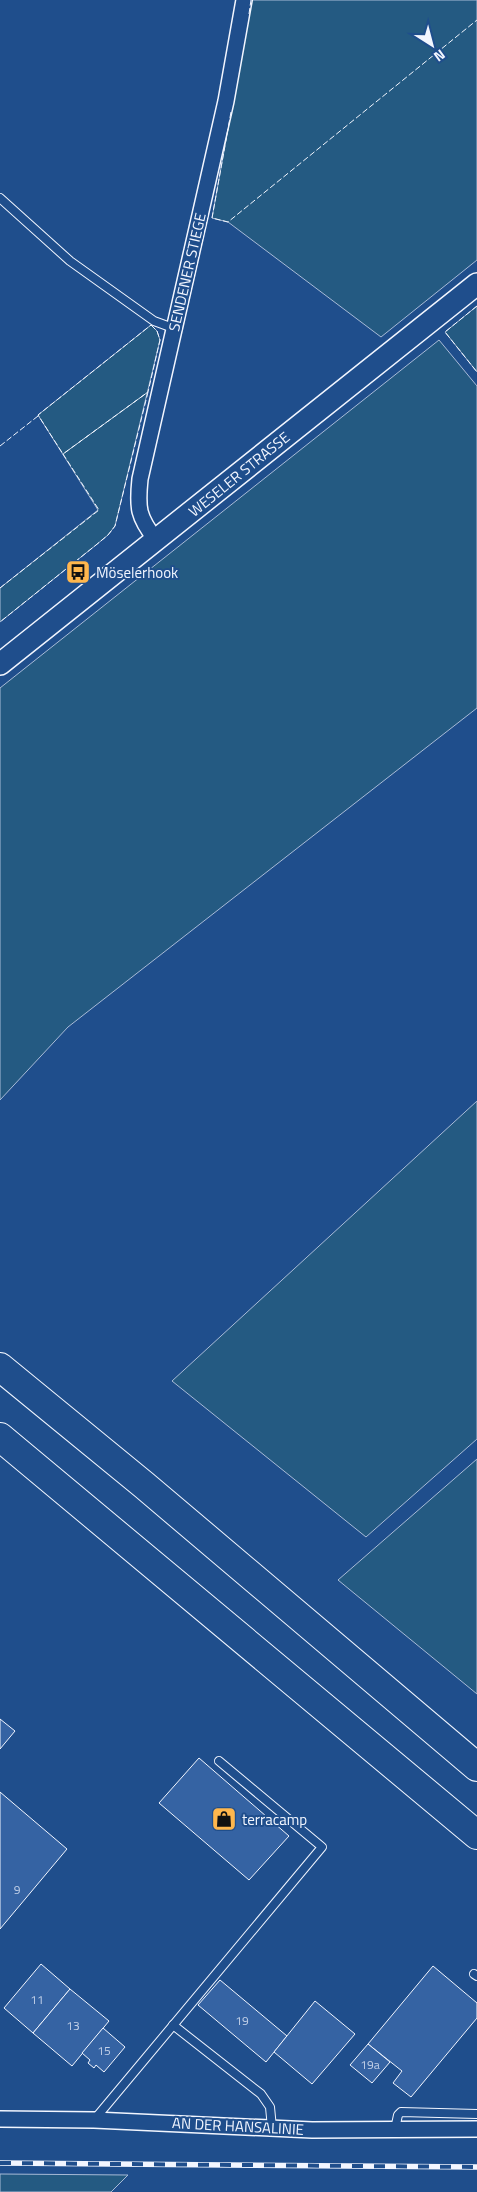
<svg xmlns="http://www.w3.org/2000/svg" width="477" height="2192" viewBox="0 0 477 2192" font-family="'Titillium Web',sans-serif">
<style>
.green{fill:#245a82;stroke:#a8bbd7}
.building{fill:#3563a3;stroke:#f2f6ff}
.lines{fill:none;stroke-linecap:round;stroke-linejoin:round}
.lane-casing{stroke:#f2f6ff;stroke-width:10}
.street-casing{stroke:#f2f6ff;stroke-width:18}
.secondary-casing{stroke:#f2f6ff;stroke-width:24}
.highway-casing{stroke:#f2f6ff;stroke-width:30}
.lane{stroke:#1f4e8c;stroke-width:8}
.street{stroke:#1f4e8c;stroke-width:15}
.secondary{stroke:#1f4e8c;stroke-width:21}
.highway{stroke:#1f4e8c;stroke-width:28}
.rail-casing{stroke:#f2f6ff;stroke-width:5.5}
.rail{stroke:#1f4e8c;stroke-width:4;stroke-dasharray:11;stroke-linecap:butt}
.fence{stroke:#f2f6ff;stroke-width:1;stroke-dasharray:6 2.5;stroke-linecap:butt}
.labels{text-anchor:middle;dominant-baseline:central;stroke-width:4;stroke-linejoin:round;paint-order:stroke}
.number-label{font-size:12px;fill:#c3d1e8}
.street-label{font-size:15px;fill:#f2f6ff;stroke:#1f4e8c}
.poi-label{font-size:15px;fill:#f2f6ff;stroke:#1f4e8c;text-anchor:start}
</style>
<rect width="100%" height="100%" fill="#1f4e8c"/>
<g class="green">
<path d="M251 0H477V260L381 337 228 222 212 218Z"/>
<path d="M477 306V372L445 332Z"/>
<path d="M151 325 157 331 160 340 115 526 108 535 96 545 0 622V588L98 510 38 415Z"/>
<path d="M439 340 477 386V708L68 1027 0 1100V688Z"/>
<path d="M477 1101V1439L366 1537 172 1381Z"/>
<path d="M477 1459V1694L338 1580Z"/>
<path d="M0 2174 128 2175 111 2192H0Z"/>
</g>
<g class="building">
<path d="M0 1719 15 1731 0 1749Z"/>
<path d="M199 1758 289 1836 249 1880 159 1803Z"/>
<path d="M0 1792 67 1849 0 1929Z"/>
<path d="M41 1964 70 1989 33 2033 4 2008Z"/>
<path d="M433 1966 477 2003V2018L411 2097 393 2083 402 2071 368 2044Z"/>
<path d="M220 1980 287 2036 266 2062 198 2005Z"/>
<path d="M70 1989 109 2021 72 2066 33 2033Z"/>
<path d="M315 2001 355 2034 312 2084 274 2052Z"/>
<path d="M103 2028 125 2047 104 2072 96 2065 94 2068 88 2063 90 2060 82 2053Z"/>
<path d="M368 2044 390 2062 372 2083 350 2065Z"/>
</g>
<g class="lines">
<defs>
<g id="lane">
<path d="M0 198 70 261 154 321 173 328"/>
<path d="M474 1974 477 1976"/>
<path d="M173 2025 261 2094 270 2107 272 2128"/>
<path d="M94 2120 322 1847 219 1761"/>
<path d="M395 2129 398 2115 401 2112 477 2114"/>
</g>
<g id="street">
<path d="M156 540C138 517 137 508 140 479L226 101 244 0"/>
<path d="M0 2119 94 2120 312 2130 477 2129"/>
</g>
<path id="secondary" d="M0 664 477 284"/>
<g id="highway">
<path d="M0 1367 144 1485 477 1767"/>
<path d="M0 1437 477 1835"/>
</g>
</defs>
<use href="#lane" class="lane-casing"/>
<use href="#street" class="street-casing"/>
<use href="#secondary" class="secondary-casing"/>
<use href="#highway" class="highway-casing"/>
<use href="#lane" class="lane"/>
<use href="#street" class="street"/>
<use href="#secondary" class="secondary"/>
<use href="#highway" class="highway"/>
<defs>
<path id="rail" d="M0 2163 477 2167"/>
</defs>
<use href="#rail" class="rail-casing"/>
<use href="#rail" class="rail"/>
<g class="fence">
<path d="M249 14 251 0"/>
<path d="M231 112 212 218 228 222 477 20"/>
<path d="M477 306 445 332 477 372"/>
<path d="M151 325 157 331 160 340 148 392 63 454 38 415Z"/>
<path d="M0 446 38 416"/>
<path d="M0 588 99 510 63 454 148 392 115 526 108 535 96 545 0 622"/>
</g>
</g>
<defs>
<symbol id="bus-square" viewBox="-11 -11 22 22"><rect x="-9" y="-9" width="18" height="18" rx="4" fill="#ffb74d" stroke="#1f4e8c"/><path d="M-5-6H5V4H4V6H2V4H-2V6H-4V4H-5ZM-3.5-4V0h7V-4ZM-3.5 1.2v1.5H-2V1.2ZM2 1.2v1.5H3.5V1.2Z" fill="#111"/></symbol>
<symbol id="shop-square" viewBox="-11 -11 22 22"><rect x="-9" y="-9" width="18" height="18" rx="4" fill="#ffb74d" stroke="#1f4e8c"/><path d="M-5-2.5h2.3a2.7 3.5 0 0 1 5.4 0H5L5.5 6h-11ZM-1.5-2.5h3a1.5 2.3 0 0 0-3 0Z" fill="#111"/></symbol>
</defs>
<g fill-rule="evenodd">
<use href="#bus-square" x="64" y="558" width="28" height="28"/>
<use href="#shop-square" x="210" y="1805" width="28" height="28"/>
</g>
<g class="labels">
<g class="number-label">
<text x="17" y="1889">9</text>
<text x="37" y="1999">11</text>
<text x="242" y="2020">19</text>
<text x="73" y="2025">13</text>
<text x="104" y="2050">15</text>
<text x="370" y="2064">19a</text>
</g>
<g class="street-label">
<text transform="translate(187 272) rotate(-77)">SENDENER STIEGE</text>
<text transform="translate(239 474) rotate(-39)">WESELER STRASSE</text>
<text transform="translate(238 2126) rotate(3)">AN DER HANSALINIE</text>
</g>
<g class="poi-label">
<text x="96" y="572">Möselerhook</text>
<text x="242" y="1819">terracamp</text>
</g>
</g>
<g transform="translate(432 45) rotate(144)" stroke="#1f4e8c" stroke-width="4" paint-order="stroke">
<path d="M0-4L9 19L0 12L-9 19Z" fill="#f2f6ff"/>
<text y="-8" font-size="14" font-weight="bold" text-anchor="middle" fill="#f2f6ff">N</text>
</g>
</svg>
